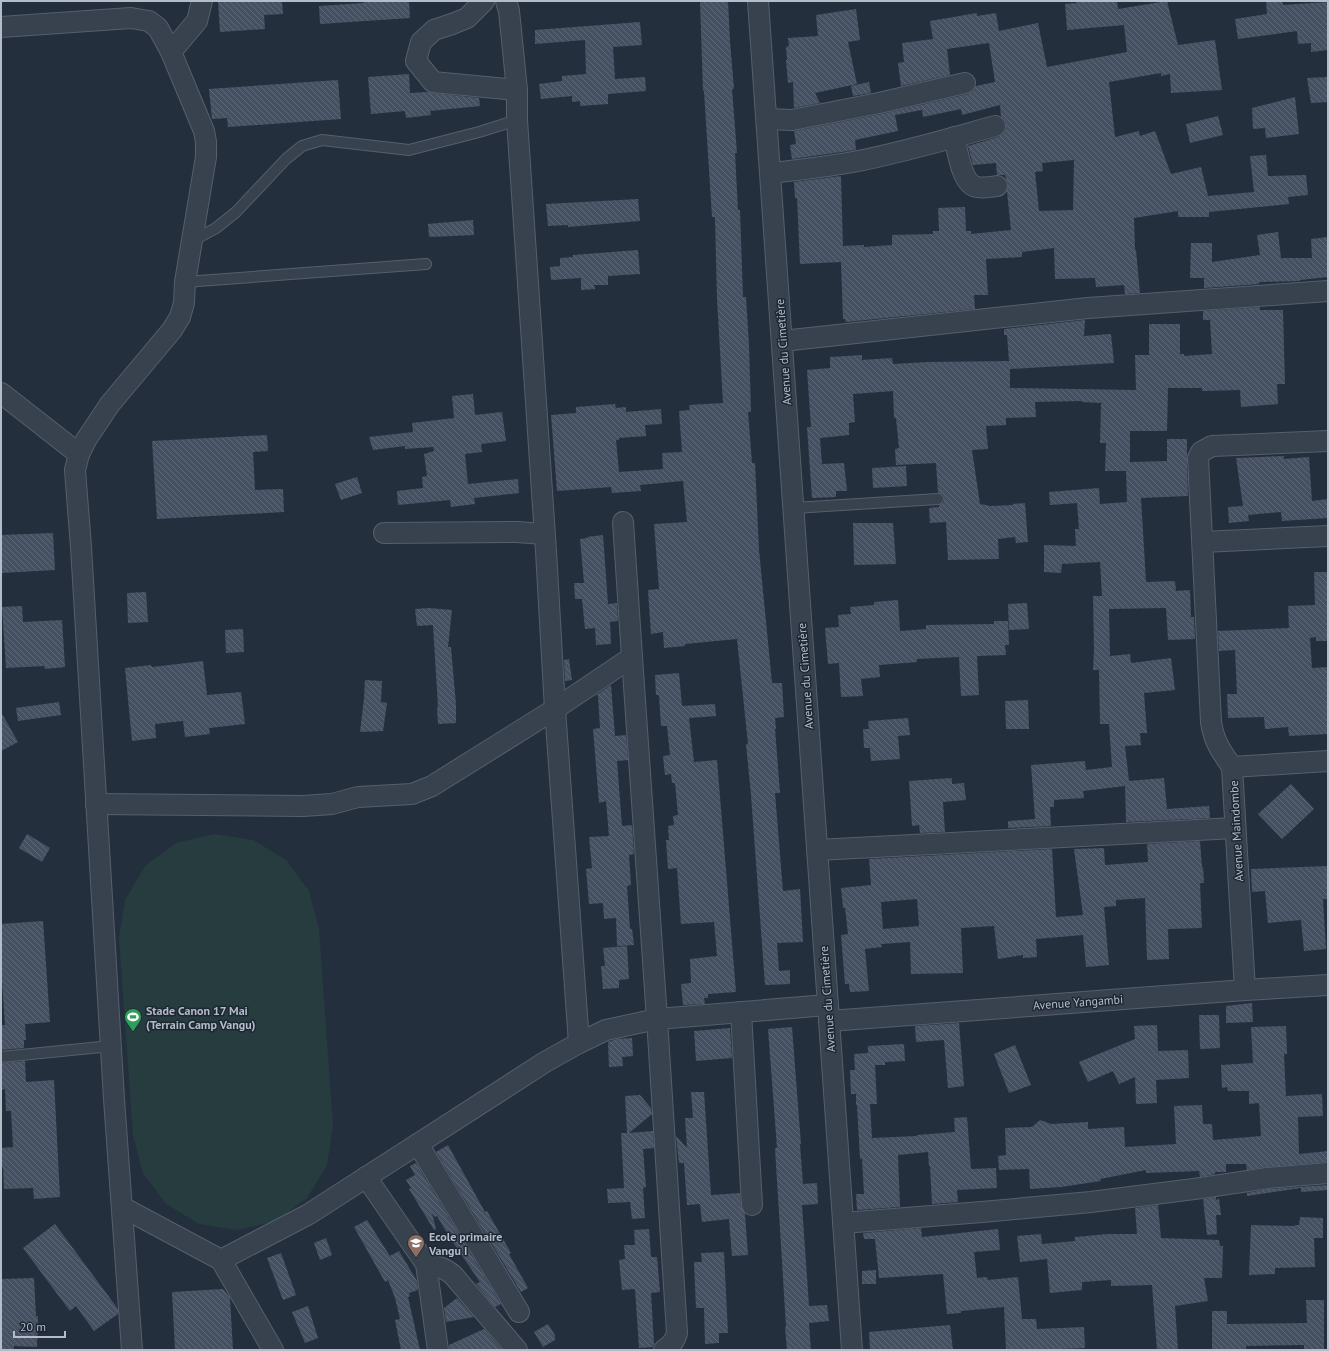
<svg xmlns="http://www.w3.org/2000/svg" width="1329" height="1351" viewBox="0 0 1329 1351" font-family="'PT Sans',sans-serif">
<style>
.green{fill:#263c3f}
.building{fill:url(#building-back-hatch);fill-rule:evenodd}
.lines{fill:none;stroke-linecap:round;stroke-linejoin:round}
.lane-casing{stroke:#565f6c;stroke-width:12}
.street-casing{stroke:#565f6c;stroke-width:22}
.lane{stroke:#38414e;stroke-width:10}
.street{stroke:#38414e;stroke-width:20}
.labels{text-anchor:middle;dominant-baseline:central;stroke-width:3;stroke-linejoin:round;paint-order:stroke}
.street-label{font-size:12px;fill:#b4bcc9;stroke:#1d2633}
.poi-label{font-size:12px;font-weight:bold;fill:#b4bcc9;stroke:#1d2633;text-anchor:start}
</style>
<defs>
<pattern id="building-back-hatch" width="6" height="6" patternUnits="userSpaceOnUse"><rect width="6" height="6" fill="#455162"/><path d="M-1 5l2 2M0 0l6 6M5-1l2 2" fill="none" stroke="#5d6877"/></pattern>
</defs>
<rect width="100%" height="100%" fill="#242f3e"/>
<path class="green" d="M214 834 253 840 286 860 309 891 319 929 333 1126 327 1165 307 1198 276 1221 238 1230 199 1224 166 1204 143 1173 133 1136 119 938 125 900 145 866 176 843Z"/>
<g class="building">
<path d="M218 1H282L283 14 264 15 265 29 220 32Z"/>
<path d="M364 1H409L410 18 320 24 319 6 364 3Z"/>
<path d="M700 1H728L730 41 734 89H732L737 153H735L738 210H740L743 297H746L749 345 751 412H748L752 463H755L759 550 772 683H782L784 717 775 718 776 729H775L780 793H775L783 891 800 889 803 942 777 943 779 971 790 970V984L765 985 751 795 746 744H748L737 639 685 644V646L664 648 663 632 651 634 648 590 659 589 654 524 687 522 683 481 640 485 641 491 612 493 611 487 557 491 551 415 576 413V407L615 404 616 408 626 407V412L661 409 662 424 645 425 646 436 619 438V440H616L619 472 663 469 662 453 682 452 679 411 690 410 689 405 723 403 717 299 715 217H712L704 91H703Z"/>
<path d="M1076 1H1117L1118 9 1167 1 1178 45 1215 40 1222 90 1171 93 1170 74 1161 76V73L1109 82 1115 137 1139 131 1140 136 1155 131 1171 174 1201 167 1208 196 1254 192 1250 156 1266 155 1268 176 1306 175 1308 195 1288 197 1289 204 1209 212V217H1178V211L1134 218 1135 250H1136L1140 293 1125 294 1124 285 1096 287 1095 278 1055 279 1054 248 1022 252V257L986 259 988 295H974L975 309 846 322 845 319H843L841 262 800 264 797 198H795L794 182 841 176 843 246 864 245V247L892 245V235L933 234V231H939L938 208 965 207 966 231H971V234L1011 230 1007 192 1008 185 1005 175H997L996 163 973 165 968 146 998 137 1003 134 1006 129V123L1001 117 1000 105 962 115 961 109 923 117 922 110 895 115 898 131 855 140 856 150 792 159 790 145 796 144 794 131 881 114 968 94 973 91 976 86 995 82 989 43 947 49 950 75 901 86 898 63 904 62 902 43 933 39 930 21 977 13V16L996 13 999 31 1038 23 1047 67 1127 52 1124 25 1067 30 1065 4 1077 3ZM1074 160 1073 210 1039 211 1035 172 1043 171 1042 163Z"/>
<path d="M1266 1H1282L1283 5 1328 2V50L1311 52V43L1298 44 1297 31 1238 39 1235 19 1267 14Z"/>
<path d="M856 9 860 40 848 42 857 84 815 93 820 103 794 108 793 82 788 83 786 60H787L786 47 789 46 788 38 818 36 816 15Z"/>
<path d="M640 22 642 45 613 47 615 79 645 77 646 91 608 94V104L580 106V101L572 102V96L541 99 539 84 562 81V76L586 74 585 40 535 44V30Z"/>
<path d="M409 74 410 93 427 92 432 93 479 98 480 106 430 111 431 115 406 118 405 111 371 114 368 77Z"/>
<path d="M1328 77V102L1311 103 1307 78Z"/>
<path d="M338 80 341 119 228 127 227 118 212 119 209 89Z"/>
<path d="M869 82 871 93 853 96 851 86Z"/>
<path d="M1295 97 1299 134 1266 138 1265 128 1253 129 1252 108Z"/>
<path d="M1218 116 1223 135 1190 143 1186 124Z"/>
<path d="M638 199 640 221 568 227V225L548 226 546 204Z"/>
<path d="M473 220 474 235 429 237 428 224Z"/>
<path d="M1278 232 1281 258H1312L1311 239 1328 237V277L1300 280V281L1259 282V284L1204 288V278H1190L1191 243H1212V262L1260 255 1257 235Z"/>
<path d="M638 250 640 274 608 276V285H594L595 289 581 290V278L551 280 550 267 560 266V258L573 257V255Z"/>
<path d="M1260 307V310H1283L1285 384H1277L1278 404 1241 407 1240 390 1202 391V388H1168L1167 431H1130V462L1167 461V439H1187V459L1188 496 1141 498 1146 582 1175 581 1176 591 1190 590 1191 617H1194L1195 639 1168 640 1166 608 1109 609 1110 656 1130 654 1131 663 1171 658 1175 690 1144 693 1147 733H1140L1141 745 1125 746 1129 781 1164 778 1167 809 1209 806 1210 818 1126 822 1125 786 1083 791 1084 798 1054 800V807H1050L1051 826 1008 828V821L1035 819 1031 765 1085 761 1086 770 1112 767 1109 724H1100L1099 670H1093L1094 651 1093 596H1102L1100 562 1062 564 1061 573 1044 572V545L1076 546 1075 529H1079L1077 503 1050 505 1049 492 1099 488 1100 504 1127 502 1126 471H1105L1106 443H1100L1101 403 1082 402V401L1035 402 1036 417 1006 418V425L986 426 988 449 972 450 980 504 991 506 1013 505 1012 504 1025 503 1028 542 1016 543 1015 537 998 539 999 559 948 560 946 522 930 523 929 508 939 507V505L944 502V499L943 495 938 493 936 463 896 465 895 449 899 448 896 418H894L893 391 853 394 855 422 849 423V435L820 438 822 464 844 463 847 491H836V497L812 498 807 427H811L807 370 830 368V357L862 355V360L892 358 893 364 928 362 1009 361 1007 335H1004V329L1085 320 1084 336 1111 334 1114 363 1010 369V388L1136 390 1135 355H1149V324H1180V354H1184V356L1212 354 1210 320H1203V311Z"/>
<path d="M473 394 475 415 502 412 506 441 481 444 482 452 465 454 468 484 518 479 519 493 474 498 475 504 451 507 450 500 398 505 397 491 423 488 422 477 427 476 424 454 434 451 433 447 405 449V446L373 450 369 437 413 432 412 423 454 418 452 396Z"/>
<path d="M267 435 268 451 253 452 255 490 283 489 284 512 157 519 152 441Z"/>
<path d="M1284 456V459L1309 457 1312 501 1328 499V518L1282 521 1281 512 1248 515 1249 521 1229 523 1228 507 1243 506 1236 458Z"/>
<path d="M906 466 907 486 873 488 872 468Z"/>
<path d="M357 477 362 493 341 500 335 484Z"/>
<path d="M853 523H893L896 564 854 565Z"/>
<path d="M53 533 55 570 1 573V535Z"/>
<path d="M603 535 608 604 617 603 618 621 610 622 611 644 596 645 595 628 585 629 582 599H575L574 583H584L580 539 588 538 587 537Z"/>
<path d="M1314 572H1328V641H1316V637L1310 638 1312 668 1328 667V734L1289 736 1288 727 1265 729 1264 717 1228 718 1227 694H1237L1235 650 1219 651 1218 631 1289 628 1288 606 1315 605Z"/>
<path d="M146 592 148 622 128 623 127 593Z"/>
<path d="M898 600 900 631 926 629V625L994 624V621H1008L1009 645H1005L1006 655 977 656 979 695 961 696 959 657 917 659V662L879 665 880 677 861 679 863 696 841 697 839 663 828 664 825 628 839 627 838 615 851 614 850 607 874 605V602Z"/>
<path d="M1027 603 1029 629 1009 630 1008 604Z"/>
<path d="M22 606 23 622 62 620 65 667 45 669 44 666 6 668 2 607Z"/>
<path d="M429 608 452 610 448 647H451L456 705V723L438 724 437 708 438 707 433 625 417 626 415 609Z"/>
<path d="M243 629 244 652 226 653 225 630Z"/>
<path d="M569 659 572 680 565 681 564 660Z"/>
<path d="M203 661 207 695 241 692 245 724 209 728 210 734 185 737 183 721 155 724 156 738 132 741 125 668 151 665 152 667Z"/>
<path d="M679 673 682 706 715 704 716 716 689 718 694 762 717 760 736 992 708 994V998H704L705 1004 683 1005 681 984 691 983 690 959 717 956 714 922 681 924 677 868 668 869 666 840H669L668 826 674 825 673 816 678 815 675 783H672L671 774 665 775 663 756 670 755 667 726H661L659 695H656L655 675Z"/>
<path d="M365 680 382 681 381 702 387 703 383 731 360 732 364 698Z"/>
<path d="M611 685 615 736 626 735 628 760 617 761 622 826 632 825 634 854 629 855 631 885 627 886 630 929H632L634 945 617 946 616 918 604 919 603 903 589 904 586 869 592 868 589 837 609 836 606 801 599 803 593 729 600 728 598 695 595 696Z"/>
<path d="M1028 700 1029 729H1006L1005 701Z"/>
<path d="M59 702 61 715 18 721 16 708Z"/>
<path d="M1 712 18 742 1 751Z"/>
<path d="M908 718 910 735 898 736 900 759 871 761 870 748H864L863 729H869L868 721Z"/>
<path d="M952 778V784L964 783 966 800 943 802 945 832 920 833 919 825 912 826 909 781Z"/>
<path d="M1291 784 1314 809 1282 839 1258 814Z"/>
<path d="M27 834 50 848 42 862 19 848Z"/>
<path d="M1200 841 1202 867H1203L1204 883H1200L1202 928 1168 929 1169 959 1147 960 1145 898 1116 900V906L1104 907 1109 965 1086 967 1083 935 1036 939 1037 957 1023 958V955L998 959 994 926 961 928 963 973 911 974 910 942 881 944 882 947 865 949 869 991 850 992 849 984H845L841 935 848 934 845 908H843L841 888 871 885 869 859 1052 849 1056 917 1083 915 1074 849 1104 848 1105 865 1148 862 1147 844ZM917 899 919 926 883 929 881 902Z"/>
<path d="M1328 866V899H1323L1326 949 1304 951 1301 920 1268 923 1265 891 1252 892 1251 869Z"/>
<path d="M43 921 50 1022 25 1024 26 1040H24V1048L1 1050V1025H5L1 967V924Z"/>
<path d="M627 946 629 979 619 980V988L603 989 601 966H605L603 948Z"/>
<path d="M1252 1003 1253 1022 1226 1023V1006Z"/>
<path d="M1199 1015H1219L1220 1048 1200 1049Z"/>
<path d="M959 1023 964 1086 948 1088 944 1040 916 1042 915 1026Z"/>
<path d="M1157 1025 1158 1051 1188 1050 1189 1078 1156 1080 1157 1103 1136 1104 1135 1077 1119 1084 1113 1071 1088 1082 1079 1062 1135 1039 1134 1026Z"/>
<path d="M1286 1026 1287 1054H1284L1286 1096 1322 1094 1323 1116 1298 1117 1299 1154 1328 1151V1162L1267 1167 1247 1170 1246 1164H1226V1172H1215V1174L1200 1177 1199 1171 1146 1173V1170L1100 1179 1101 1181 1061 1187 1030 1189 1029 1169 999 1170 998 1156 1006 1155 1005 1128 1032 1127 1040 1120 1051 1124 1088 1122V1129L1124 1127 1125 1147 1176 1144 1174 1106 1202 1105 1203 1124H1212L1213 1140 1261 1136 1259 1103 1249 1104V1091H1228L1227 1087 1222 1088 1221 1065 1253 1063 1251 1027Z"/>
<path d="M792 1027 801 1144H800L803 1184 817 1183 818 1204 802 1205 809 1306 827 1305 829 1321 809 1323 811 1350H787L785 1327H786L775 1148H777L768 1029Z"/>
<path d="M730 1028 732 1058 696 1061 694 1031Z"/>
<path d="M632 1038 633 1056 622 1057 623 1066 609 1067 608 1042 617 1039Z"/>
<path d="M904 1044 905 1061 885 1062V1065H875L877 1104H870L872 1138 917 1136V1135L955 1132 954 1118 967 1117 971 1169 996 1168 997 1188 957 1190 958 1202 932 1204 930 1166H929L928 1152 898 1155 900 1207 857 1210 856 1194H864L862 1159H860L857 1105H856V1094H851L850 1070H855L854 1054 868 1053V1046Z"/>
<path d="M1015 1045 1031 1085 1009 1093 994 1054Z"/>
<path d="M25 1061 26 1082 54 1080 60 1197 34 1199 33 1188 4 1189 3 1167H1V1148L13 1147 11 1111H6L5 1089 1 1090V1063Z"/>
<path d="M691 1092H704L711 1195 740 1193 741 1206 745 1214 748 1255 732 1256 729 1219 702 1222 700 1204 687 1205 684 1163H679L676 1136 687 1148 685 1118H693Z"/>
<path d="M640 1095 651 1108 652 1114 629 1133 653 1131 654 1148 643 1149 646 1187 643 1188 645 1218 632 1219 630 1202 608 1203 607 1189 624 1188 621 1133H627L625 1096Z"/>
<path d="M448 1145 485 1212 487 1211 511 1253 509 1254 528 1288 521 1292 436 1152Z"/>
<path d="M416 1163 501 1304 495 1307 476 1284 480 1282 450 1238 437 1216 435 1217 432 1213 436 1229 434 1230 409 1189 411 1188 406 1180 415 1175 410 1166Z"/>
<path d="M1328 1185V1190L1301 1192V1188L1247 1196V1193L1269 1189Z"/>
<path d="M1216 1197V1200L1219 1199 1221 1215H1216L1217 1234 1207 1235 1203 1199Z"/>
<path d="M1158 1205 1161 1238 1219 1240 1220 1246H1223L1222 1278H1204L1208 1301 1175 1306 1178 1350H1157L1152 1285 1111 1286V1280L1082 1282V1290L1050 1293 1047 1259 1020 1262 1017 1236 1041 1234 1042 1244 1075 1241V1237L1108 1234H1137L1135 1208Z"/>
<path d="M1300 1217 1323 1218V1238H1314L1315 1267 1275 1268V1274L1249 1275 1251 1225 1295 1226V1225H1299Z"/>
<path d="M367 1220 390 1256 399 1251 417 1281 418 1290 409 1293 410 1296 408 1297 420 1350H401L395 1320 400 1319 395 1298 388 1280 385 1282 354 1227Z"/>
<path d="M55 1224 118 1309V1314L94 1331 76 1306 70 1311 23 1248Z"/>
<path d="M921 1228 922 1237 998 1229 1000 1250 974 1252 977 1278 987 1277 988 1280 1018 1277 1022 1319H1036L1037 1329 1084 1327 1085 1348 1062 1349V1350H1006L1004 1307 961 1311V1313L947 1314 943 1274 879 1278 875 1239H864L863 1233Z"/>
<path d="M649 1229 651 1257H657L660 1292 651 1293 654 1344 653 1347 639 1348 635 1289 622 1290 619 1260 625 1259 624 1245H635L634 1230Z"/>
<path d="M326 1238 332 1255 320 1260 314 1243Z"/>
<path d="M724 1252 728 1333H719V1343L705 1344 704 1308H696L694 1262H702L701 1253Z"/>
<path d="M281 1253 296 1295 283 1300 267 1258Z"/>
<path d="M876 1270V1284H862V1271Z"/>
<path d="M34 1278 36 1316H38L37 1347 14 1346V1350H1V1279Z"/>
<path d="M223 1289 230 1298 233 1350H175L172 1292Z"/>
<path d="M457 1298 474 1317 446 1322 444 1308Z"/>
<path d="M1306 1300H1324V1350H1304V1345L1246 1346V1350H1212V1311H1227V1324L1307 1323Z"/>
<path d="M308 1306 318 1338 305 1343 292 1312Z"/>
<path d="M548 1324 555 1335V1340L543 1347 534 1332Z"/>
<path d="M950 1325 953 1350H870L869 1332Z"/>
<path d="M484 1329 502 1350H449V1345Z"/>
</g>
<g class="lines">
<defs>
<g id="lane">
<path d="M192 241 216 228 236 212 286 159 302 146 322 140 409 150 479 132 517 120"/>
<path d="M185 282 426 264"/>
<path d="M794 508 938 499"/>
<path d="M1 1057 111 1046"/>
</g>
<g id="street">
<path d="M484 1 467 18 452 24 434 30 421 42 416 61 433 82 517 90"/>
<path d="M506 1 509 11 517 90V120L546 551 555 709 579 1043"/>
<path d="M758 1 852 1350"/>
<path d="M1 27 131 18 149 21 158 28 171 52 204 131 206 142V157L185 282 184 303 180 317 172 330 110 404 86 440 79 454 75 470 81 547 114 1099 132 1350"/>
<path d="M171 52 197 21 202 1"/>
<path d="M767 119 792 120 879 103 965 83"/>
<path d="M954 137C958 151 961 184 977 187 983 188 991 187 997 186"/>
<path d="M771 173C798 170 825 167 853 162 901 153 948 139 995 126"/>
<path d="M782 341 1088 308 1328 291"/>
<path d="M1 393 79 454"/>
<path d="M384 533 517 532 544 534"/>
<path d="M1203 542 1328 536"/>
<path d="M632 657 657 1019 677 1333C675 1341 671 1345 664 1350"/>
<path d="M1232 767C1221 751 1214 742 1211 722L1198 458 1201 452 1212 446 1328 441"/>
<path d="M1232 767 1245 990"/>
<path d="M1232 767 1328 761"/>
<path d="M96 804 303 806 332 804 358 797 412 794 432 786 555 709 632 657 623 522"/>
<path d="M817 850 1235 828"/>
<path d="M741 1012 752 1205"/>
<path d="M829 1021 1245 990 1328 985"/>
<path d="M418 1144 519 1312"/>
<path d="M366 1177 426 1264 438 1350"/>
<path d="M122 1207 221 1260 273 1350"/>
<path d="M843 1223 982 1212 1091 1202 1194 1189 1268 1178 1328 1173"/>
<path d="M221 1260 309 1214 545 1062 579 1043 606 1030 657 1019 827 1005"/>
<path d="M426 1264C437 1266 445 1268 453 1275L517 1350"/>
</g>
</defs>
<use href="#lane" class="lane-casing"/>
<use href="#street" class="street-casing"/>
<use href="#lane" class="lane"/>
<use href="#street" class="street"/>
</g>
<defs>
<symbol id="stadium-pin" viewBox="-11 -11 22 30"><path d="M0 17L-7.5 6A9.5 9.5 0 1 1 7.5 6Z" fill="#2e9e5b" stroke="#1d2633"/><path d="M0-5a6.5 5 0 1 0 0 10a6.5 5 0 1 0 0-10ZM-3.5-1.8h7v3.6h-7Z" fill="#fff"/></symbol>
<symbol id="school-pin" viewBox="-11 -11 22 30"><path d="M0 17L-7.5 6A9.5 9.5 0 1 1 7.5 6Z" fill="#8d6e63" stroke="#1d2633"/><path d="M0-5L7-2L0 1L-7-2ZM-4 1L0 2.5L4 1V4Q0 6-4 4Z" fill="#fff"/></symbol>
</defs>
<g fill-rule="evenodd">
<use href="#stadium-pin" x="123" y="1007" width="20" height="27"/>
<use href="#school-pin" x="406" y="1233" width="20" height="27"/>
</g>
<g class="labels">
<g class="street-label">
<text transform="translate(783 352) rotate(-94)">Avenue du Cimetière</text>
<text transform="translate(805 676) rotate(-94)">Avenue du Cimetière</text>
<text transform="translate(1236 831) rotate(-93)">Avenue Maindombe</text>
<text transform="translate(827 999) rotate(-94)">Avenue du Cimetière</text>
<text transform="translate(1078 1002) rotate(-4)">Avenue Yangambi</text>
</g>
<g class="poi-label">
<text x="146" y="1010">Stade Canon 17 Mai<tspan x="146" dy="14">(Terrain Camp Vangu)</tspan></text>
<text x="429" y="1236">Ecole primaire<tspan x="429" dy="14">Vangu I</tspan></text>
</g>
</g>
<rect width="1329" height="1351" fill="none" stroke="#b4bcc9" stroke-width="4"/>
<path d="M14 1331v6h51v-6" fill="none" stroke="#b4bcc9" stroke-width="2"/>
<text x="20" y="1331" font-size="12" fill="#b4bcc9" stroke="#1d2633" stroke-width="3" paint-order="stroke">20 m</text>
</svg>
